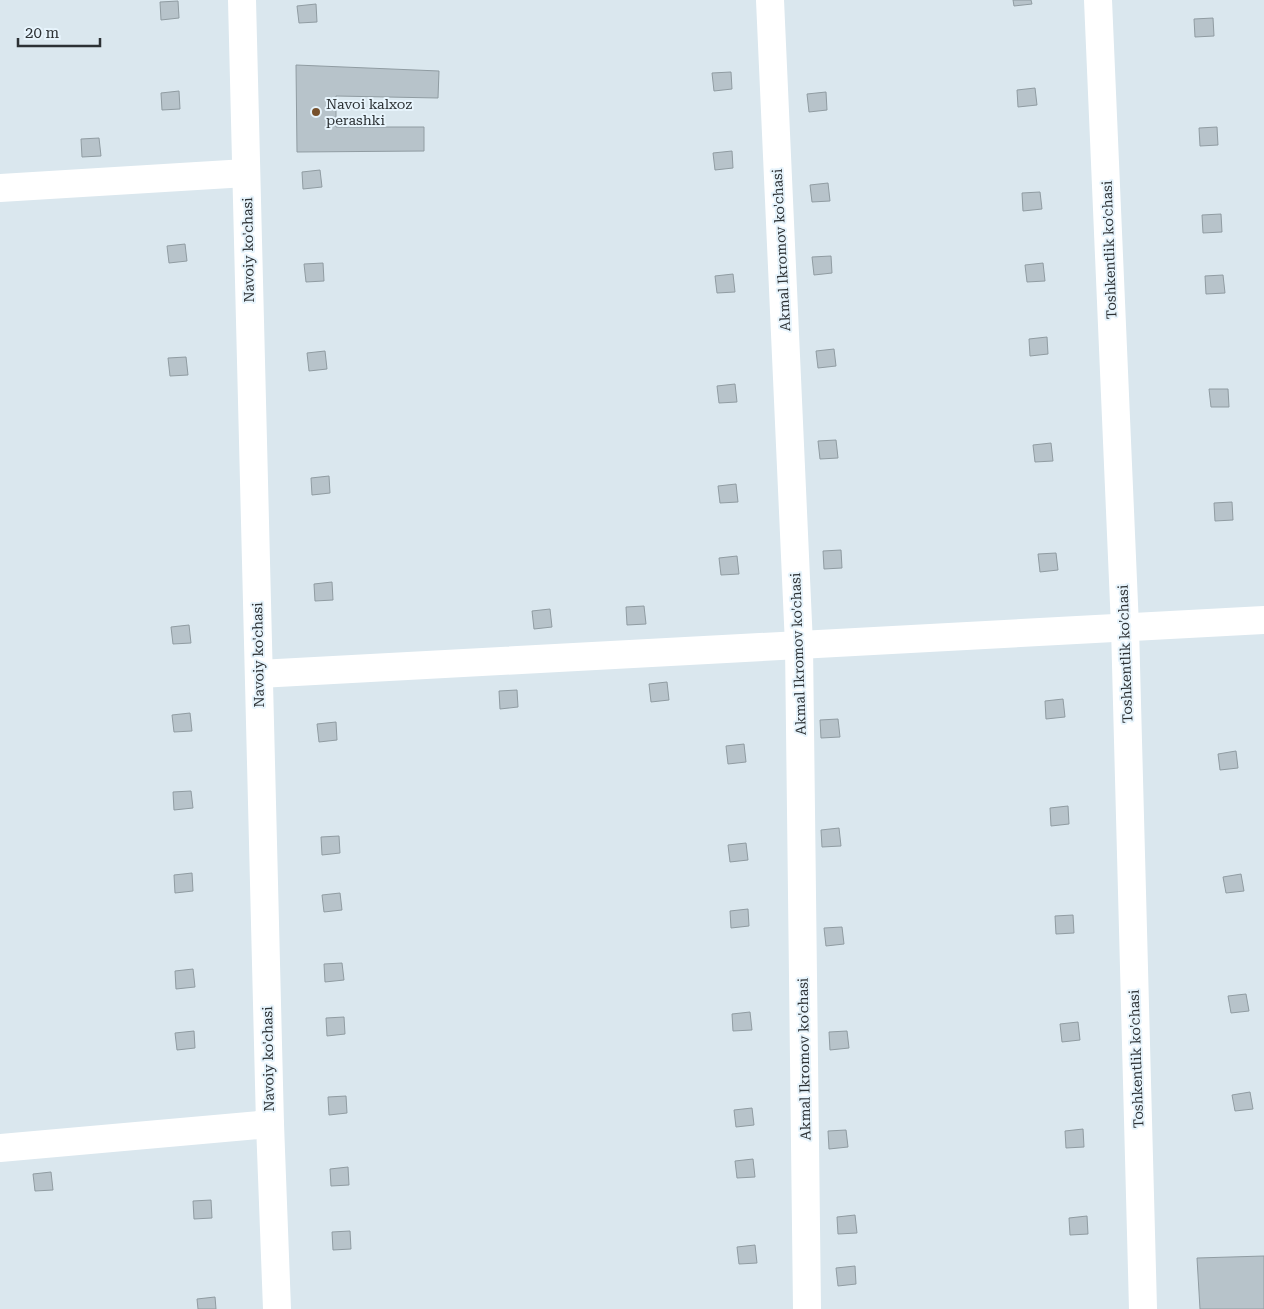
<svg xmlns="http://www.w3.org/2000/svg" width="1264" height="1309" viewBox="0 0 1264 1309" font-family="'Roboto Serif',serif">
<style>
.building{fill:#b7c3ca;stroke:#909ca2}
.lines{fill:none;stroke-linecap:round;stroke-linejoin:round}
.minor{stroke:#fff;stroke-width:28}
.tertiary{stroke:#fff;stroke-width:28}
.secondary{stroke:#fff;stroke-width:28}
.poi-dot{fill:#76502c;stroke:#e7f4fc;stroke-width:2}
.labels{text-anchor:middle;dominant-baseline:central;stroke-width:4;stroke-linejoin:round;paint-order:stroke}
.poi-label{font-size:14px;fill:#2c3134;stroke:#e7f4fc;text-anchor:start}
.street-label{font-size:14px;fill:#2c3134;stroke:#e7f4fc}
</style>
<rect width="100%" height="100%" fill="#dae7ee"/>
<g class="building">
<path d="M1013 0H1031L1032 4 1014 6Z"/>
<path d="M178 1 179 18 161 20 160 2Z"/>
<path d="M316 4 317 22 299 23 297 6Z"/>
<path d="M1213 18 1214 36 1195 37 1194 19Z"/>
<path d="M296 65 439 71 438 98 336 96V127H424V151L297 152Z"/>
<path d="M731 72 732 89 714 91 712 73Z"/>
<path d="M1035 88 1037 105 1018 107 1017 90Z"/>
<path d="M179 91 180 109 162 110 161 93Z"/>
<path d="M826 92 827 110 809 112 807 94Z"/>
<path d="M1217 127 1218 145 1200 146 1199 128Z"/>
<path d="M99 138 101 156 82 157 81 139Z"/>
<path d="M732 151 733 168 715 170 713 153Z"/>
<path d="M320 170 322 187 303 189 302 172Z"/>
<path d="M828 183 830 201 812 202 810 185Z"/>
<path d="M1040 192 1042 209 1023 211 1022 193Z"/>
<path d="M1221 214 1222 232 1203 233 1202 215Z"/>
<path d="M185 244 187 261 169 263 167 246Z"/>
<path d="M831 256 832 273 814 275 812 257Z"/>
<path d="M323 263 324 281 306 282 304 264Z"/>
<path d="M1043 263 1045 281 1027 282 1025 265Z"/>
<path d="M733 274 735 292 717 293 715 276Z"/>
<path d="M1223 275 1225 293 1206 294 1205 276Z"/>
<path d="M1047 337 1048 354 1030 356 1029 339Z"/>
<path d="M834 349 836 366 818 368 816 351Z"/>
<path d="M325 351 327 369 309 371 307 353Z"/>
<path d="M186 357 188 375 170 376 168 358Z"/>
<path d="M735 384 737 402 719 403 717 386Z"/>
<path d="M1209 389H1228L1229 407H1211Z"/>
<path d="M836 440 838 458 820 459 818 441Z"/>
<path d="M1051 443 1053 461 1035 462 1033 445Z"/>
<path d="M329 476 330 493 312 495 311 478Z"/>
<path d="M736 484 738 502 720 503 718 486Z"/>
<path d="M1232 502 1233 520 1215 521 1214 503Z"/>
<path d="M841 550 842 568 824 569 823 551Z"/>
<path d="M1056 553 1058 570 1040 572 1038 554Z"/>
<path d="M737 556 739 574 721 575 719 558Z"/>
<path d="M332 582 333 600 315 601 314 584Z"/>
<path d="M644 606 646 624 627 625 626 607Z"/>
<path d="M550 609 552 627 534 629 532 611Z"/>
<path d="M189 625 191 643 173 644 171 627Z"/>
<path d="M667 682 669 700 651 702 649 684Z"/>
<path d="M517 690 518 707 500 709 499 691Z"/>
<path d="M1063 699 1065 717 1046 719 1045 701Z"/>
<path d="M190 713 192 731 174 732 172 715Z"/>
<path d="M838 719 840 737 821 738 820 720Z"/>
<path d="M336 722 337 740 319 742 317 724Z"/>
<path d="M744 744 746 762 728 764 726 746Z"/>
<path d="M1236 751 1238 768 1220 770 1218 754Z"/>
<path d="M191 791 193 808 174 810 173 792Z"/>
<path d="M1068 806 1069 824 1051 826 1050 808Z"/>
<path d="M839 828 841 846 822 847 821 830Z"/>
<path d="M339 836 340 853 322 855 321 837Z"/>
<path d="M746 843 748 860 730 862 728 845Z"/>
<path d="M192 873 193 891 175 893 174 875Z"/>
<path d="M1241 874 1244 891 1226 893 1223 877Z"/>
<path d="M340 893 342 910 324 912 322 895Z"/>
<path d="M748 909 749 926 731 928 730 911Z"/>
<path d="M1073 915 1074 933 1056 934 1055 916Z"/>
<path d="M842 927 844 944 826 946 824 928Z"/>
<path d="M342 963 344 980 325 982 324 964Z"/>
<path d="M193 969 195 987 176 989 175 971Z"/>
<path d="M1246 994 1249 1011 1231 1013 1228 996Z"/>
<path d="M750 1012 752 1030 733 1031 732 1014Z"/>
<path d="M344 1017 345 1034 327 1036 326 1018Z"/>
<path d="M1078 1022 1080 1040 1062 1042 1060 1024Z"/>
<path d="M194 1031 195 1048 177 1050 175 1033Z"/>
<path d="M847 1031 849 1048 830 1050 829 1032Z"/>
<path d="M1250 1092 1253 1109 1235 1111 1232 1095Z"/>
<path d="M346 1096 347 1113 329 1115 328 1097Z"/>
<path d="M752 1108 754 1125 736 1127 734 1110Z"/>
<path d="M1083 1129 1084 1147 1066 1148 1065 1131Z"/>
<path d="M846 1130 848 1147 829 1149 828 1131Z"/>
<path d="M753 1159 755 1177 737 1178 735 1161Z"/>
<path d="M348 1167 349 1185 331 1186 330 1169Z"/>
<path d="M51 1172 53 1190 35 1191 33 1174Z"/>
<path d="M211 1200 212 1218 194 1219 193 1201Z"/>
<path d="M855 1215 857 1233 838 1234 837 1217Z"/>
<path d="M1087 1216 1088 1234 1070 1235 1069 1218Z"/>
<path d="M350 1231 351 1249 333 1250 332 1232Z"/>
<path d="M755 1245 757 1263 739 1264 737 1247Z"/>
<path d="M1264 1256V1309H1200L1197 1258Z"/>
<path d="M855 1266 856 1284 838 1286 836 1268Z"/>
<path d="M215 1297 216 1309H198L197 1299Z"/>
</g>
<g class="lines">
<g class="minor">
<path d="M770 0 799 645 807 1309"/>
<path d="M0 188 246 173"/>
<path d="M259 674 1264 620"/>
<path d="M0 1148 270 1124"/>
</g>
<path class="tertiary" d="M242 0 270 1124 277 1309"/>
<path class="secondary" d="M1098 0 1125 627 1143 1309"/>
</g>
<circle class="poi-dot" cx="316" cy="112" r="5"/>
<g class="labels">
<g class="poi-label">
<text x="326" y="104">Navoi kalxoz<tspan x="326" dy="16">perashki</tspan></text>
</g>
<g class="street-label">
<text transform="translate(248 250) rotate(-91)">Navoiy ko'chasi</text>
<text transform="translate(781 250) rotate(-93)">Akmal Ikromov ko'chasi</text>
<text transform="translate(1109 250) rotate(-92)">Toshkentlik ko'chasi</text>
<text transform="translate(798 654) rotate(-92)">Akmal Ikromov ko'chasi</text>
<text transform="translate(1125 654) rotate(-92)">Toshkentlik ko'chasi</text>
<text transform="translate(258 655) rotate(-91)">Navoiy ko'chasi</text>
<text transform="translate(268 1059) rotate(-91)">Navoiy ko'chasi</text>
<text transform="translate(804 1059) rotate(-91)">Akmal Ikromov ko'chasi</text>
<text transform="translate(1136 1059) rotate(-92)">Toshkentlik ko'chasi</text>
</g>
</g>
<path d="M18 38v8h82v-8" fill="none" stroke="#2c3134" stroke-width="2.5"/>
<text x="25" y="38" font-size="15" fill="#2c3134" stroke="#e7f4fc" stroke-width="4" paint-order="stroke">20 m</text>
</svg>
